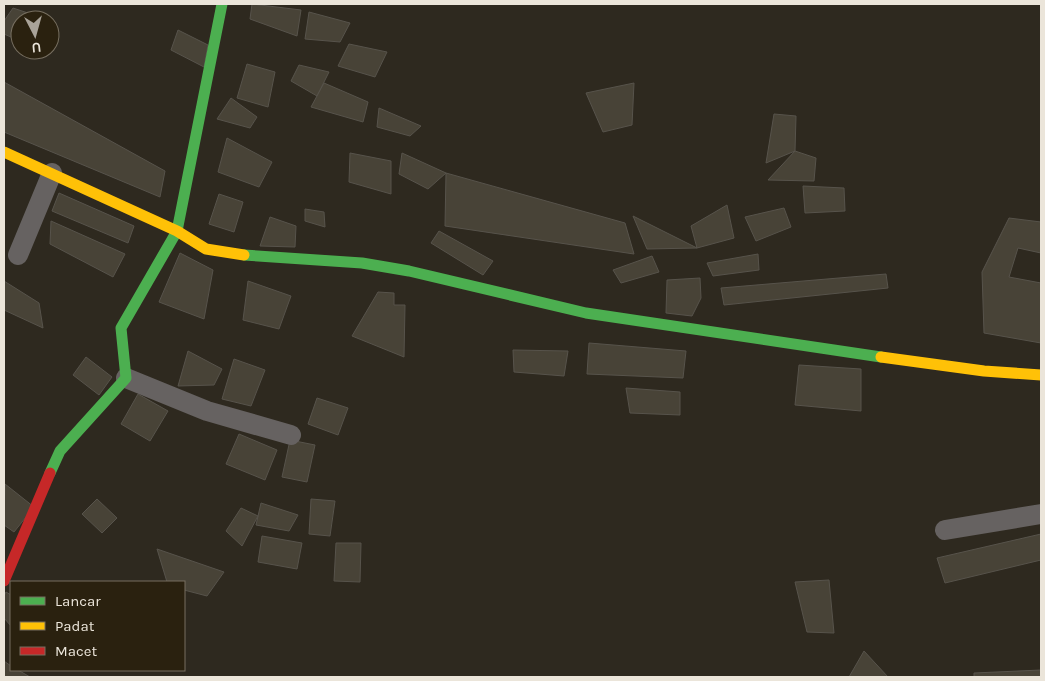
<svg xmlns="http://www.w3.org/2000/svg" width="1045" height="681" viewBox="0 0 1045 681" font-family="Karla,sans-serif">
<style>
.building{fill:#484337;stroke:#57534b}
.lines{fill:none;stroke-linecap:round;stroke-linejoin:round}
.street{stroke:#666261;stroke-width:20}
.fast{stroke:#4caf50;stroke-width:11}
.slow{stroke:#ffc107;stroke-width:11}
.jam{stroke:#c62828;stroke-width:11}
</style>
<rect width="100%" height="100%" fill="#2e291f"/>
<g class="building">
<path d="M252 4 301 10 297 36 250 19Z"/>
<path d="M13 8 49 20H20V41L4 34V21Z"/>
<path d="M309 12 350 23 340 42 305 39Z"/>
<path d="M178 30 208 45 204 67 171 50Z"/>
<path d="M349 44 387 52 375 77 338 66Z"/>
<path d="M247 64 275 72 268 107 237 98Z"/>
<path d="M299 65 329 72 317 96 291 81Z"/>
<path d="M4 82 165 171 160 197 4 132Z"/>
<path d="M324 83 368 102 363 122 311 107Z"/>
<path d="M634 83 632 125 603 132 586 93Z"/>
<path d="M231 98 257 117 250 128 217 119Z"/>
<path d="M379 108 421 126 410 136 377 127Z"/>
<path d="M774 114 796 116 795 151 766 163Z"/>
<path d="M227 138 272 162 259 187 218 172Z"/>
<path d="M795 151 816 158 814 181 768 180Z"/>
<path d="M350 153 391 161V194L349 182Z"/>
<path d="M402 153 446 173 428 189 399 174Z"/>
<path d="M446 173 625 223 634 254 445 226Z"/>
<path d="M803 186 844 188 845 211 805 213Z"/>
<path d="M59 193 134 226 128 243 52 211Z"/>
<path d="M219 194 243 202 234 232 209 224Z"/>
<path d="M727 205 734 238 697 248 691 226Z"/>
<path d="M784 208 791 227 756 241 745 217Z"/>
<path d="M305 209 324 212 325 227 305 221Z"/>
<path d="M633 216 697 248 647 249Z"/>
<path d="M270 217 296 226 295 247 260 246Z"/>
<path d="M1009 218 1041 222V253L1018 248 1009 277 1041 283V343L984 333 982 272Z"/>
<path d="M51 221 125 254 113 277 50 244Z"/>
<path d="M439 231 493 261 483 275 431 243Z"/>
<path d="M180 253 213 270 204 319 159 302Z"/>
<path d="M758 254 759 270 713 276 707 263Z"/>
<path d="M652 256 659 272 621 283 613 270Z"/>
<path d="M886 274 888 288 724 305 721 288Z"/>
<path d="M700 278 701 298 692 316 666 313 667 280Z"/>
<path d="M4 281 39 303 43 328 4 310Z"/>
<path d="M248 281 291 296 279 329 243 320Z"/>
<path d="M378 292 394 293V305H405L404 357 352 336Z"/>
<path d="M589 343 686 351 683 378 587 374Z"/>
<path d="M513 350 568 351 564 376 514 372Z"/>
<path d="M188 351 222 369 214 385 178 386Z"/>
<path d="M86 357 112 377 99 395 73 375Z"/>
<path d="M234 359 265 370 251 406 222 399Z"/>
<path d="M799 365 861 369V411L795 405Z"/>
<path d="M626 388 680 392V415L630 413Z"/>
<path d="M138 394 168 411 150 441 121 424Z"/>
<path d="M317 398 348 408 338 435 308 424Z"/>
<path d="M239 434 277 450 265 480 226 464Z"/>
<path d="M290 440 315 445 307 482 282 477Z"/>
<path d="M5 484 34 507 14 532 4 525Z"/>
<path d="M97 499 117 518 102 533 82 514Z"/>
<path d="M311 499 335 501 330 536 309 534Z"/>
<path d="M261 503 298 515 289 531 256 525Z"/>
<path d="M241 508 258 516 242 546 226 531Z"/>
<path d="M1041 534V560L945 583 937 558Z"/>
<path d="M262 536 302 543 297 569 258 562Z"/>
<path d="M336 543H361L360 582 334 581Z"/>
<path d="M157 549 224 572 207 596 184 590V582H167Z"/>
<path d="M829 580 834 633 807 632 795 582Z"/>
<path d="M6 592 11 595V626L4 618V596Z"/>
<path d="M864 651 888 677H849Z"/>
<path d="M4 661 11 666V670H18L30 677H4Z"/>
<path d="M1041 670V677H974V673Z"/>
</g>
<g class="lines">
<g class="street">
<path d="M18 255 52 173"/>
<path d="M126 378 207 411 291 435"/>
<path d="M945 530 1041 514"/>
</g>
<g class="fast">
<path d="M244 255 362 263 409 271 586 313 881 357"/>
<path d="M50 473 60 451 126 378 121 328 177 231 222 4"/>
</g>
<g class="slow">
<path d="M4 152 177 231 206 249 244 255"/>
<path d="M881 357 984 371 1041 375"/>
</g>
<path class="jam" d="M4 581 50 473"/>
</g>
<rect width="1045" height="681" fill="none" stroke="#ebe5da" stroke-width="10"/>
<rect x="10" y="581" width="175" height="90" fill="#2a210f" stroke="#776f60"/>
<rect x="20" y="597" width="25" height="8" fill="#4caf50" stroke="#776f60"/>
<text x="55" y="606" font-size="15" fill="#ebe5da">Lancar</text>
<rect x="20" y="622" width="25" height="8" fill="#ffc107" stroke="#776f60"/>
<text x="55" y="631" font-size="15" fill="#ebe5da">Padat</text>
<rect x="20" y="647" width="25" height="8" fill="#c62828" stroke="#776f60"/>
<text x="55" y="656" font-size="15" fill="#ebe5da">Macet</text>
<g transform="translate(35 35) rotate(174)"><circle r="24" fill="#2a210f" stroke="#776f60"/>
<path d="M0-4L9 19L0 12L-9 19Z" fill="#a9a399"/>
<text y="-8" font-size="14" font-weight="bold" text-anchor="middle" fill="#ebe5da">U</text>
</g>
</svg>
